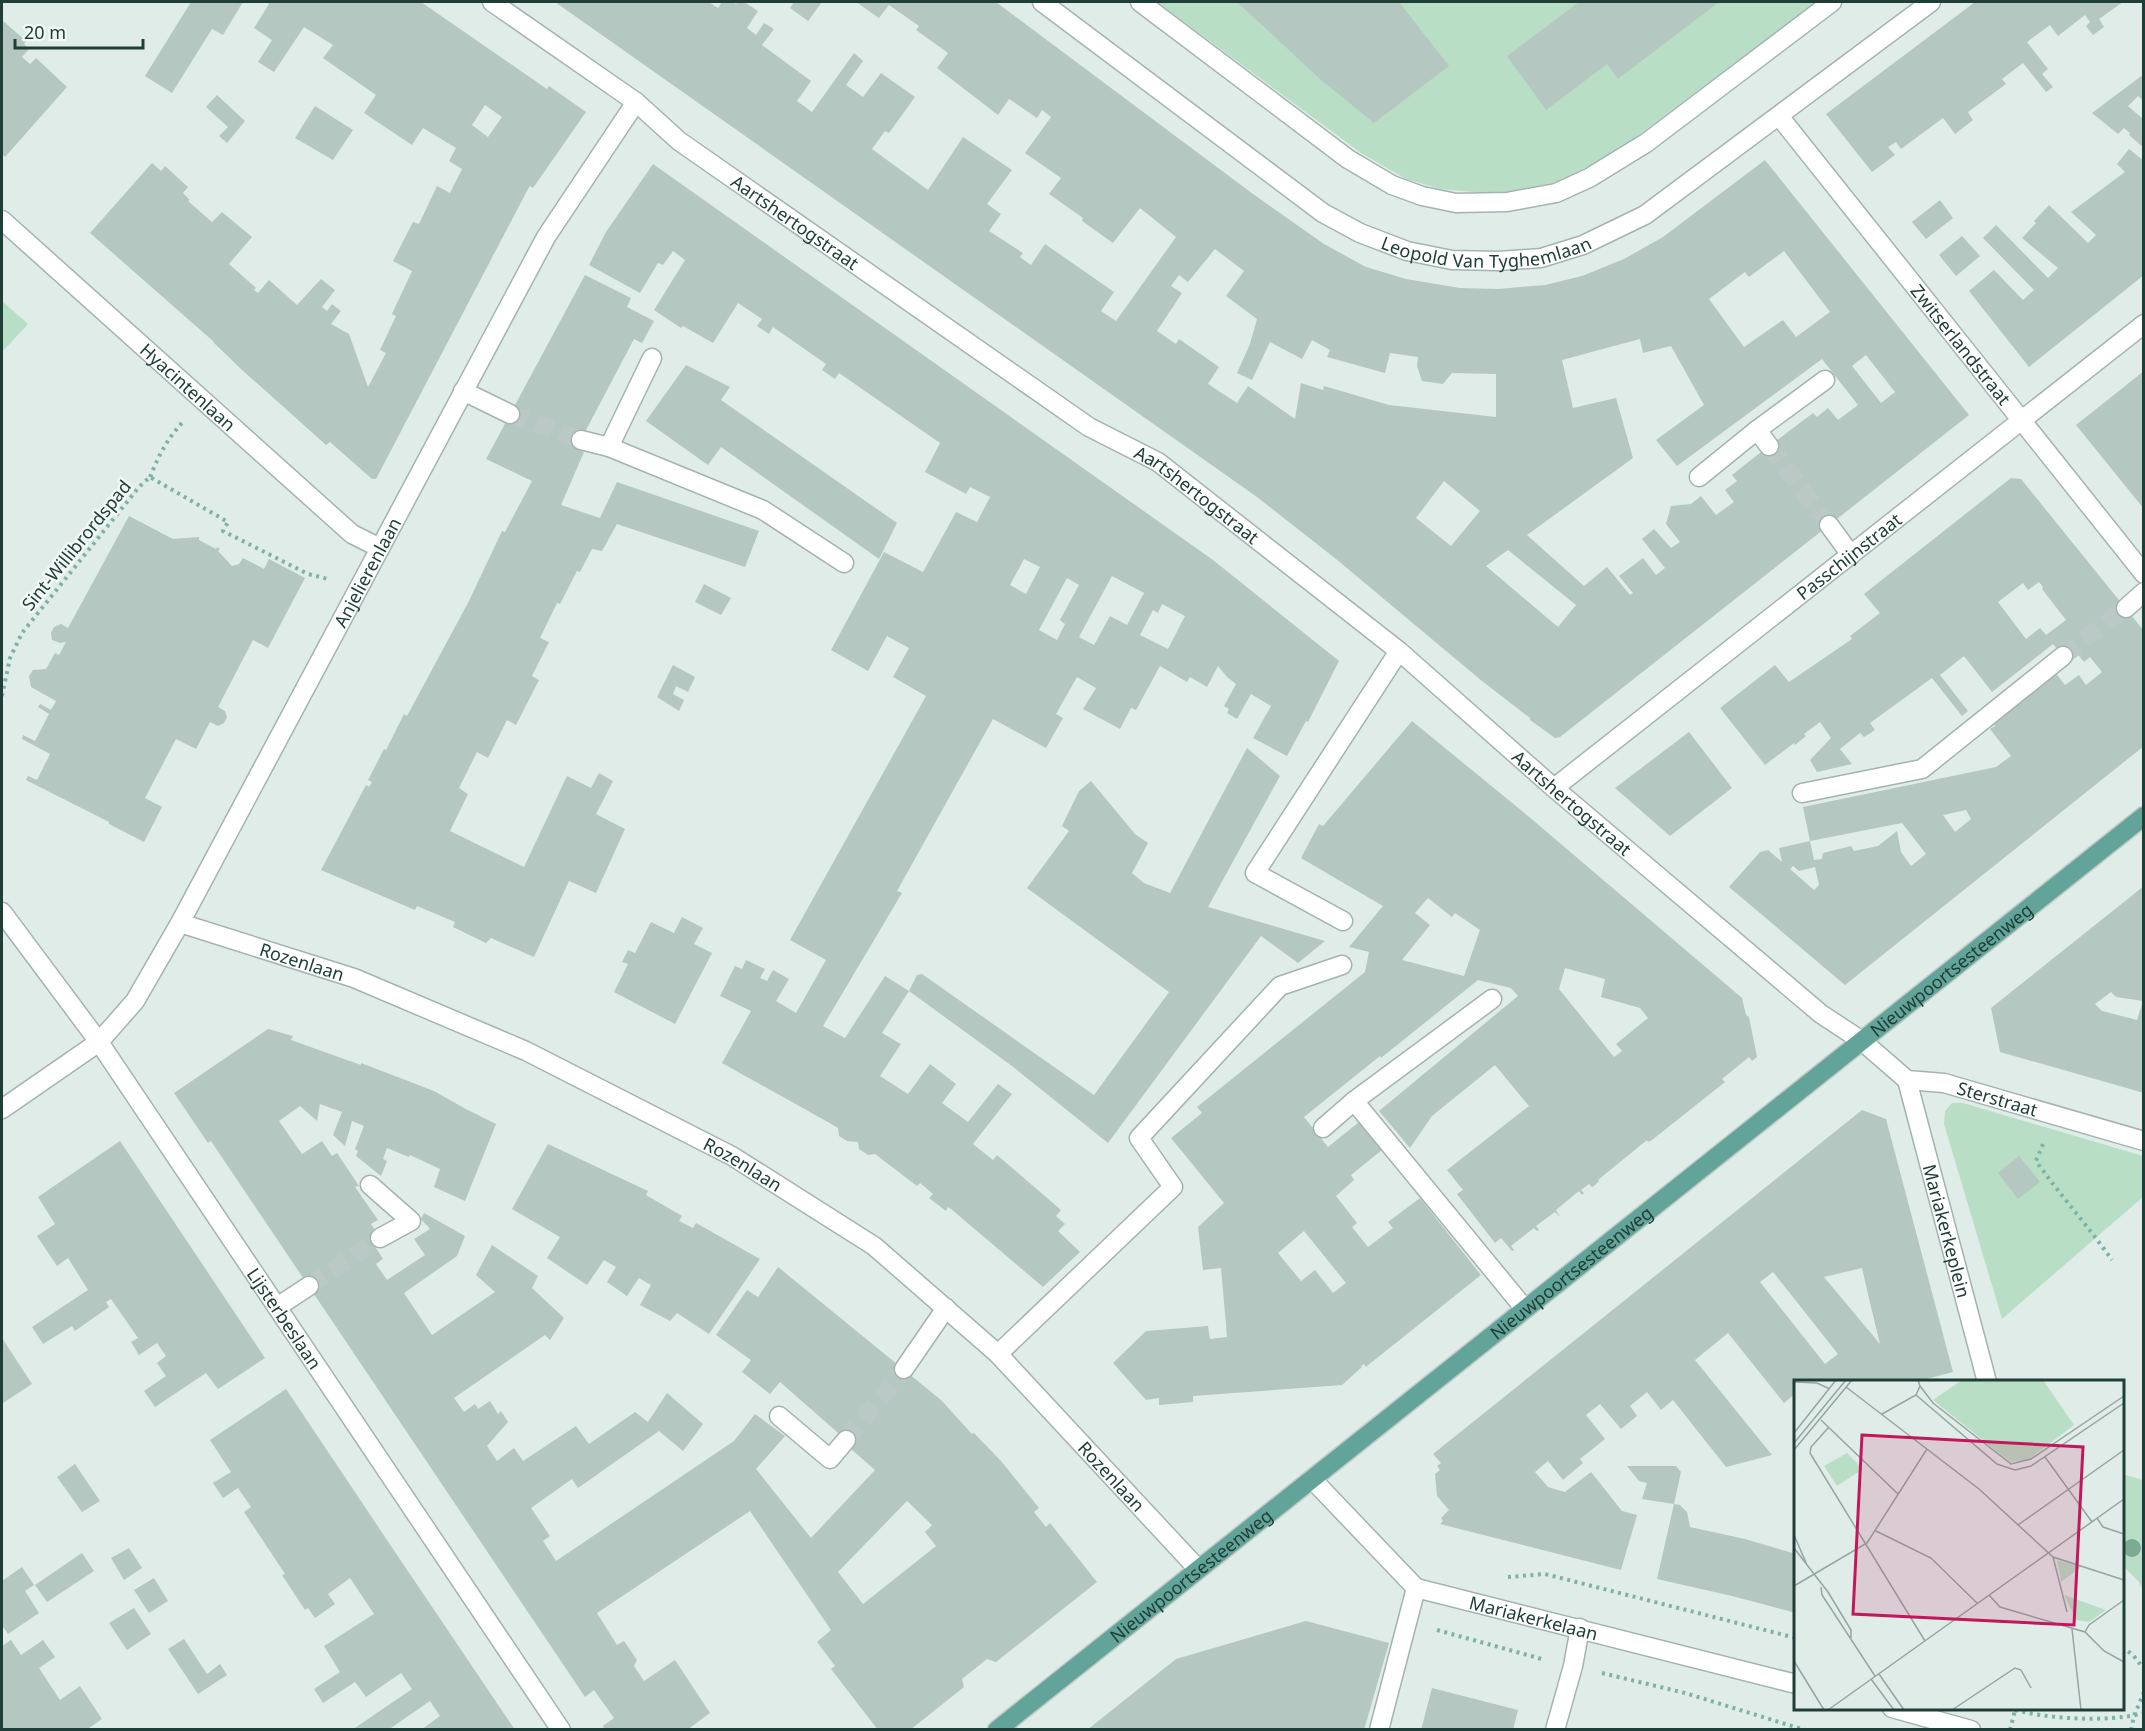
<svg xmlns="http://www.w3.org/2000/svg" width="2145" height="1731" viewBox="0 0 2145 1731" font-family="'Noto Sans',sans-serif">
<style>
.green{fill:#b8dfc5}
.building{fill:#b5c7c1;fill-rule:evenodd}
.lines{fill:none;stroke-linecap:round;stroke-linejoin:round}
.minor-tunnel{stroke:#bac9c5;stroke-width:18;stroke-dasharray:18 9;stroke-linecap:butt}
.minor-casing{stroke:#a3b4b0;stroke-width:21}
.major-casing{stroke:#c1c9c7;stroke-width:21}
.path{stroke:#7fb2a6;stroke-width:4;stroke-dasharray:3 4.5;stroke-linecap:butt}
.minor{stroke:#fff;stroke-width:18}
.major{stroke:#62a499;stroke-width:18}
.tree{fill:#7bac93}
.labels{text-anchor:middle;dominant-baseline:central;stroke-width:5;stroke-linejoin:round;paint-order:stroke}
.street-label{font-size:18px;fill:#203e38;stroke:#f1f8f5}
.inset-road{fill:none;stroke:#93a6a2;stroke-width:1.5}
.view{fill:#c2185b;fill-opacity:0.15;stroke:#c2185b;stroke-width:3}
.inset-edge{fill:none;stroke:#203e38;stroke-width:3}
</style>
<rect width="100%" height="100%" fill="#e0ece8"/>
<g class="green">
<path d="M1157 2H1815L1615 153 1557 182 1498 194 1440 189 1406 179 1361 153Z"/>
<path d="M2 301 28 324 2 352Z"/>
<path d="M1952 1103H1963L2143 1156V1197L2002 1319 1944 1124 1945 1111Z"/>
<path d="M2122 1474 2143 1480V1591L2139 1582 2123 1566Z"/>
</g>
<g class="building">
<path d="M191 2H243L223 35 212 29 172 93 145 76Z"/>
<path d="M266 2H421L544 87 547 89 549 86 586 112 533 188 530 186 528 189 376 479H372L330 442 326 445 241 369 213 342H214L90 233 152 163 161 171 165 166 188 187 183 193 190 200 188 201 212 222 222 212 252 237 229 264 256 288 254 290 258 293 269 280 297 305 321 279 335 290 322 307 327 311 332 304 341 311 331 324 349 334 368 387 386 353 380 350 396 316 392 314 412 271 393 261 413 222 419 224 437 186 450 193 462 169 449 161 456 148 423 128 412 145 364 113 376 95 323 58 333 45 304 27 274 72 258 62 272 40 254 28 269 4ZM485 105 502 117 488 137 472 125Z"/>
<path d="M555 2H709L718 8 722 2H733L736 4 738 2H744L758 11 747 28 756 35 764 23 774 29 762 45 811 81 797 101 812 112 854 53 863 61 846 85 863 97 881 73 915 97 889 133 885 131 872 149 928 190 963 137 1012 170 987 204 1001 214 989 231 1023 253 1020 257 1031 265 1045 244 1114 292 1101 311 1116 321 1176 237 1140 208 1113 243 1082 221 1083 218 1049 194 1061 178 1025 153 1051 117 1042 110 1037 118 1009 99 998 115 937 68 948 53 916 30 919 26 889 5 879 18 856 2H996L1253 194 1324 244 1366 267 1406 279 1460 288 1498 289 1545 285 1582 276 1624 259 1663 237 1765 160 1969 415 1560 737 1555 738 1530 720V718L1482 681 1336 559 1257 497ZM1215 249 1244 271 1226 296 1257 319 1250 344 1237 373 1252 380 1270 342 1302 359 1312 340 1330 350 1327 357 1385 373 1390 353 1418 357 1417 366 1422 381 1443 384 1452 373 1496 374V417L1389 405 1324 386 1323 390 1301 383 1295 419 1248 386 1237 403 1208 384 1219 367 1179 339 1176 344 1157 331 1182 293 1171 286 1179 275 1188 282ZM1784 251 1830 312 1796 337 1783 320 1744 347 1709 299 1745 272 1749 277ZM1640 339 1643 353 1671 346 1704 405 1656 440 1677 466 1822 359 1858 405 1838 420 1828 408 1817 417 1813 413 1756 456 1732 475 1737 481 1725 490 1734 502 1716 515 1701 496 1691 504 1671 506 1666 524 1680 542 1671 548 1654 529 1642 539 1665 568 1656 575 1643 558 1619 576 1633 593 1630 595 1607 567 1584 586 1527 535 1633 458 1616 398 1573 408 1562 360ZM1866 355 1895 392 1881 403 1852 366ZM1444 481 1480 511 1451 546 1416 518ZM1508 550 1576 605 1558 627 1486 566Z"/>
<path d="M794 2H822L808 21 790 8Z"/>
<path d="M1237 2H1399L1449 66 1374 123 1320 79Z"/>
<path d="M1579 2H1719L1618 79 1607 64 1546 110 1507 56Z"/>
<path d="M1975 2H2123L2099 19 2104 27 2093 35 2086 26 2090 22 2085 15 2058 36 2050 25 2027 42 2048 69 2042 74 2053 87 2046 92 2023 63 2002 79 2006 84 1968 112 1973 120 1955 134 1943 118 1901 149 1896 142 1888 147 1895 155 1872 172 1826 114Z"/>
<path d="M2 20 26 41 24 44 29 49 22 57 30 64 36 58 67 87 5 157 2 154Z"/>
<path d="M2144 74V101L2138 96 2128 106 2144 120V148L2129 135 2130 133 2124 128 2118 134 2092 113Z"/>
<path d="M217 95 245 121 227 143 219 136 228 127 206 107Z"/>
<path d="M315 106 353 130 333 160 295 138Z"/>
<path d="M2129 149 2144 161V275L2029 367 1969 291 1994 270 2023 300 2034 290 1983 238 1996 225 2048 278 2058 268 2022 238 2036 223 2034 221 2049 205 2088 243 2096 235 2071 212 2125 172 2117 164Z"/>
<path d="M653 164 1213 560 1339 661 1308 722 1306 721 1287 756 1253 738 1271 706 1251 694 1237 719 1227 713 1229 709 1224 706 1236 684 1227 677 1218 666 1207 687 1190 677 1187 682 1160 666 1136 710 1131 708 1120 729 1083 709 1096 688 1077 677 1056 714 1063 718 1046 748 993 719 897 891 902 893 823 1026 845 1038 885 976 909 991 882 1033 901 1044 880 1076 908 1094 930 1064 956 1084 942 1103 968 1122 998 1084 1012 1094 973 1144 993 1160 997 1155 1061 1210 1056 1216 1065 1224 1058 1231 1080 1252 1043 1287 951 1209 948 1207 946 1211 929 1198 933 1194 920 1183 917 1186 875 1154 868 1155 859 1149 858 1142 847 1141 839 1136 838 1128 826 1121 722 1063 751 1011 720 996 735 966 742 969 746 960 765 969 760 978 767 981 773 970 789 979 776 1001 796 1013 826 960 790 940 926 696 893 677 909 648 887 636 868 671 831 650 884 552 923 572 956 512 977 522 990 497 970 487 966 494 925 472 940 443 839 373 835 379 822 370 826 364 773 327 769 334 757 326 762 319 738 303 713 343 683 326 681 328 654 310 685 260 673 251 663 265 658 263 640 293 589 265 606 232ZM1024 559 1040 567 1026 594 1010 585ZM1112 576 1144 593 1127 625 1110 616 1094 645 1079 637ZM1067 578 1079 585 1060 620 1065 624 1057 640 1039 630ZM1162 604 1185 616 1168 649 1140 635 1153 610 1158 613Z"/>
<path d="M1940 200 1953 218 1926 239 1912 222Z"/>
<path d="M1962 236 1980 256 1956 276 1939 255Z"/>
<path d="M585 275 631 298 627 307 654 321 642 343 634 339 576 449 584 452 561 505 600 518 617 482 759 531 745 567 617 524 602 551 592 549 580 572 577 571 560 604 557 603 540 638 549 642 532 676 539 680 516 725 507 720 488 758 477 752 459 788 468 794 450 831 524 867 567 776 591 788 599 773 613 781 596 814 625 829 596 893 569 881 534 957 491 938 486 943 453 927 455 922 417 906 415 910 321 870 366 785 369 787 372 782 368 780 384 749 386 750 404 714 407 716 469 601 502 531 505 532 532 481 486 459Z"/>
<path d="M686 365 730 387 721 400 897 523 879 559 721 447 708 465 646 421Z"/>
<path d="M2144 371V509L2076 425Z"/>
<path d="M2011 478 2021 479 2144 631V746L1845 985 1729 887 1760 852 1768 850 1782 862 1779 848 1810 841 1814 860 1822 859 1823 853 1851 846 1854 851 1878 846 1897 831 1901 852 1911 866 1926 854 1902 823 1810 841 1803 807 1996 767 2011 756 1990 729 1995 726 1991 721 2054 671 2065 685 2079 675 2086 685 2102 672 2090 657 2084 662 2076 652 2066 660 2053 644 1992 692 1964 656 1940 675 1968 711 1962 716 1932 678 1870 723 1875 730 1864 737 1860 733 1840 749 1852 764 1817 772 1810 760 1831 738 1820 722 1804 734 1806 736 1795 745 1794 743 1765 765 1720 708 1775 665 1789 682 1852 639 1850 636 1880 613 1864 594ZM2039 582 2043 587 2042 589 2066 620 2046 635 2040 628 2026 639 1998 602 2023 583 2028 590ZM1966 810 1971 819 1955 832 1943 815ZM1793 866 1799 871 1815 867 1819 885 1814 890 1790 869Z"/>
<path d="M129 516 173 539 199 537V540L216 549 217 547 220 549 218 551 232 566 239 564 243 558 264 569 269 559 305 578 268 648 253 640 218 707 225 711 227 717 224 723 218 726 210 722 196 749 176 739 145 798 162 807 144 842 109 824V822L26 780 28 776 37 780 50 754 22 739 23 735 35 741 49 714 38 707 40 704 51 710 56 701 31 687 29 676 33 670 46 669 55 653 59 655 66 642 60 643 52 640 51 633 54 627 61 624 68 628Z"/>
<path d="M704 584 731 598 721 615 695 602Z"/>
<path d="M673 665 695 677 688 692 676 686 673 694 684 700 679 711 657 697Z"/>
<path d="M1412 721 1528 816 1742 998 1746 1015 1749 1017 1757 1057 1752 1061 1749 1057 1722 1079 1725 1082 1652 1140 1648 1142 1647 1140 1598 1180 1599 1181 1594 1186 1592 1187 1589 1184 1581 1190 1584 1193 1582 1195 1579 1191 1556 1210 1560 1217 1555 1212 1536 1226 1539 1230 1537 1231 1534 1228 1511 1246 1514 1250 1512 1251 1501 1238 1495 1243 1457 1194 1463 1190 1447 1170 1529 1106 1495 1065 1432 1116 1410 1148 1379 1111 1518 996 1511 988 1478 980 1381 1058 1380 1056 1304 1117 1328 1147 1359 1122 1382 1150 1351 1175 1354 1180 1336 1196 1357 1223 1352 1227 1368 1247 1393 1228 1388 1222 1420 1198 1481 1275 1367 1366 1366 1367 1364 1364 1361 1366 1362 1367 1342 1385 1193 1396V1402L1159 1405V1398L1146 1400 1113 1363 1146 1331 1208 1326 1210 1339 1227 1337 1221 1268 1203 1270 1198 1227 1224 1203 1171 1138 1202 1113 1197 1107 1365 972 1369 952 1349 947 1383 906 1301 858 1319 824 1323 826ZM1428 898 1452 917 1455 913 1480 930 1464 976 1402 960 1430 925 1415 913ZM1565 968 1605 979 1601 997 1640 1008 1648 1018 1616 1044 1622 1051 1614 1057 1559 989ZM1304 1231 1346 1283 1333 1293 1315 1270 1301 1281 1278 1253Z"/>
<path d="M1689 732 1732 788 1670 836 1615 788Z"/>
<path d="M1247 748 1280 776 1208 907 1325 941 1298 963 1261 936 1108 1143 1012 1066 909 991 917 975 922 974 1094 1095 1169 992 1027 888 1069 831 1062 826 1079 791 1091 781 1135 834 1148 843 1132 873 1144 883 1170 893Z"/>
<path d="M2144 886V1093L2000 1052 1991 1008ZM2111 992 2116 997 2143 1001 2137 1020 2102 1011 2095 1004Z"/>
<path d="M682 917 703 928 694 944 712 953 675 1024 614 992 628 964 622 962 628 950 635 953 651 922 674 933Z"/>
<path d="M268 1029 293 1036 291 1040 361 1065V1063L434 1091 464 1108 496 1124 465 1201 434 1187 440 1169 410 1155 409 1157 387 1148 383 1159 387 1161 381 1176 356 1156 358 1151 355 1149 364 1126 352 1121 345 1146 333 1135 342 1112 320 1104 317 1121 300 1106 279 1121 302 1154 322 1141 332 1156 337 1153 359 1186 355 1187 378 1220 371 1224 383 1243 376 1248 383 1259 376 1264 387 1280 425 1255 414 1239 430 1229 421 1219 424 1213 465 1236 457 1256 404 1293 432 1335 495 1292 476 1275 492 1245 538 1276 532 1288 564 1318 550 1340 545 1335 454 1398 464 1412 475 1404 478 1409 490 1401 498 1414 501 1411 508 1422 487 1446 497 1461 514 1448 523 1461 576 1426 589 1444 635 1412 648 1422 667 1393 703 1424 683 1451 659 1431 578 1488 572 1479 531 1508 550 1536 543 1541 556 1561 734 1441 755 1414 785 1436 756 1469 811 1538 875 1470 851 1449 853 1446 780 1382 770 1394 742 1372 751 1360 716 1335 747 1290 758 1297 778 1267 941 1400 972 1434 974 1433 1001 1461 1039 1508 1034 1512 1046 1527 1050 1523 1097 1582 996 1662 987 1659 962 1679 964 1687 910 1730H878L831 1669 835 1666 817 1642 831 1630 750 1511 597 1613 617 1645 624 1641 637 1660 634 1666 644 1681 675 1660 710 1713 687 1730H605L603 1726 614 1718 594 1690 585 1697 211 1141 208 1143 174 1093ZM907 1501 932 1525 925 1532 936 1546 863 1604 838 1572Z"/>
<path d="M1862 1110 1886 1119 1953 1372 1915 1382H1796V1393L1784 1403 1728 1333 1695 1360 1772 1455 1726 1467 1673 1400 1661 1410 1647 1392 1630 1406 1637 1416 1621 1429 1600 1404 1586 1415 1605 1439 1580 1459 1583 1463 1563 1480 1548 1461 1535 1472 1548 1487 1565 1492 1591 1472 1622 1511 1637 1515 1621 1570 1440 1524 1443 1521 1441 1518 1449 1510 1437 1496 1435 1474 1440 1470 1437 1466 1441 1463 1433 1454ZM1862 1268 1871 1307 1880 1344 1824 1277ZM1773 1272 1838 1354 1825 1364 1760 1282Z"/>
<path d="M120 1141 265 1358 218 1389 206 1373 155 1407 144 1391 166 1376 157 1363 166 1356 157 1343 139 1355 131 1342 138 1338 111 1299 106 1302 109 1307 75 1331 72 1326 43 1344 32 1327 88 1290 68 1258 57 1266 37 1236 55 1224 38 1197Z"/>
<path d="M548 1144 648 1191 646 1195 682 1216 679 1221 693 1228 696 1223 760 1259 709 1334 677 1313 670 1321 640 1305 651 1285 639 1278 627 1296 607 1282 616 1267 604 1260 587 1285 547 1258 560 1237 512 1209Z"/>
<path d="M2019 1156 2040 1182 2018 1199 1998 1173Z"/>
<path d="M2 1338 32 1384 3 1403 2 1401Z"/>
<path d="M286 1389 393 1549 515 1730H421L440 1716 430 1701 388 1730H352L412 1689 401 1673 366 1697 355 1682 323 1703 314 1689 340 1672 324 1646 374 1614 350 1578 328 1594 335 1604 315 1618 308 1608 305 1610 282 1575 285 1574 244 1512 251 1507 238 1488 223 1498 213 1483 231 1472 210 1440Z"/>
<path d="M75 1464 100 1501 82 1512 57 1477Z"/>
<path d="M1627 1466H1676L1681 1472 1674 1504 1642 1499 1647 1483 1639 1481Z"/>
<path d="M1674 1504 1680 1505 1687 1512 1690 1527 1745 1539 1796 1554V1613L1732 1596 1657 1579Z"/>
<path d="M129 1548 142 1568 124 1580 111 1558Z"/>
<path d="M82 1553 94 1571 47 1602 35 1585Z"/>
<path d="M22 1567 34 1585 25 1591 39 1613 8 1634 2 1625V1581Z"/>
<path d="M154 1578 168 1601 149 1613 134 1590Z"/>
<path d="M134 1608 151 1634 127 1650 109 1623Z"/>
<path d="M1306 1621 1389 1643 1364 1730H1087L1176 1659Z"/>
<path d="M184 1639 207 1674 220 1664 227 1675 198 1694 168 1649Z"/>
<path d="M11 1640 21 1655 43 1640 55 1657 39 1668 60 1700 80 1686 102 1719 86 1730H2V1646Z"/>
<path d="M1432 1688 1518 1710 1513 1730H1421Z"/>
</g>
<g class="lines">
<g class="minor-tunnel">
<path d="M510 414 581 440"/>
<path d="M1769 446 1829 525"/>
<path d="M2063 656 2126 608"/>
<path d="M309 1286 380 1238"/>
<path d="M846 1440 904 1369"/>
</g>
<defs>
<g id="minor">
<path id="s1" d="M492 2 636 102 679 141 1089 427 1158 462 1399 651 1554 788 1821 1014 1862 1041 1907 1080 1944 1083 2144 1141"/>
<path id="s2" d="M1042 2 1323 213 1360 233 1407 251 1452 260 1498 261 1541 258 1583 245 1645 215 1931 2"/>
<path d="M1140 2 1348 159 1392 185 1422 196 1456 203 1507 202 1556 193 1589 178 1646 143 1832 2"/>
<path id="s3" d="M1779 116 2144 574"/>
<path id="s4" d="M2 220 352 534 380 548"/>
<path d="M463 391 510 414"/>
<path d="M1757 430 1769 446"/>
<path d="M581 440 609 447 763 510 844 563"/>
<path d="M609 447 652 358"/>
<path d="M1699 477 1757 430 1825 380"/>
<path d="M1829 525 1851 555"/>
<path d="M2126 608 2144 592"/>
<path id="s5" d="M1554 788 2144 324"/>
<path d="M1802 793 1922 769 2063 656"/>
<path id="s6" d="M2 912 99 1042 561 1730"/>
<path d="M1343 921 1255 873 1399 651"/>
<path id="s7" d="M180 923 354 978 526 1051 732 1156 874 1246 998 1354 1198 1569"/>
<path id="s8" d="M1907 1080 1987 1382"/>
<path d="M1354 1101 1525 1309"/>
<path id="s9" d="M2 1109 99 1042 135 1001 180 923 546 237 636 102"/>
<path d="M1323 1128 1354 1101 1492 999"/>
<path d="M370 1185 411 1221 380 1238"/>
<path d="M277 1307 309 1286"/>
<path d="M998 1354 1173 1187 1139 1138 1280 986 1342 965"/>
<path d="M904 1369 946 1308"/>
<path d="M779 1416 830 1459 846 1440"/>
<path id="s10" d="M1312 1479 1416 1588 1796 1684"/>
<path d="M1892 1708 1971 1730"/>
<path d="M1379 1730 1416 1588"/>
<path d="M1555 1730 1573 1666 1580 1628"/>
</g>
<g id="major">
<path id="s11" d="M997 1730 2144 816"/>
</g>
</defs>
<use href="#minor" class="minor-casing"/>
<use href="#major" class="major-casing"/>
<g class="path">
<path d="M150 477C158 457 168 437 183 422"/>
<path d="M2 696 10 658 22 633 139 487 150 477 228 522 223 531 308 574 328 579"/>
<path d="M2043 1144 2036 1161C2060 1195 2088 1226 2112 1260"/>
<path d="M1508 1577 1545 1574 1796 1638"/>
<path d="M1437 1630 1542 1659"/>
<path d="M2122 1647 2133 1655 2144 1669"/>
<path d="M1602 1673 1685 1693 1805 1730"/>
<path d="M2008 1708C2043 1719 2108 1723 2144 1713"/>
<path d="M2010 1730 2015 1710"/>
<path d="M2131 1730 2134 1716 2144 1692"/>
</g>
<use href="#minor" class="minor"/>
<use href="#major" class="major"/>
</g>
<circle class="tree" cx="2132" cy="1548" r="9"/>
<g class="labels">
<g class="street-label">
<text stroke="none"><textPath href="#s1" startOffset="375">Aartshertogstraat</textPath></text>
<text stroke="none"><textPath href="#s2" startOffset="524">Leopold Van Tyghemlaan</textPath></text>
<text stroke="none"><textPath href="#s3" startOffset="292">Zwitserlandstraat</textPath></text>
<text stroke="none"><textPath href="#s4" startOffset="250">Hyacintenlaan</textPath></text>
<text stroke="none"><textPath href="#s1" startOffset="861">Aartshertogstraat</textPath></text>
<text transform="translate(76 545) rotate(-51)">Sint-Willibrordspad</text>
<text stroke="none"><textPath href="#s5" startOffset="375">Passchijnstraat</textPath></text>
<text stroke="none"><textPath href="#s9" startOffset="660">Anjelierenlaan</textPath></text>
<text stroke="none"><textPath href="#s1" startOffset="1347">Aartshertogstraat</textPath></text>
<text stroke="none"><textPath href="#s7" startOffset="128">Rozenlaan</textPath></text>
<text stroke="none"><textPath href="#s11" startOffset="1220">Nieuwpoortsesteenweg</textPath></text>
<text stroke="none"><textPath href="#s1" startOffset="1875">Sterstraat</textPath></text>
<text stroke="none"><textPath href="#s7" startOffset="614">Rozenlaan</textPath></text>
<text stroke="none"><textPath href="#s8" startOffset="156">Mariakerkeplein</textPath></text>
<text stroke="none"><textPath href="#s11" startOffset="734">Nieuwpoortsesteenweg</textPath></text>
<text stroke="none"><textPath href="#s6" startOffset="495">Lijsterbeslaan</textPath></text>
<text stroke="none"><textPath href="#s7" startOffset="1100">Rozenlaan</textPath></text>
<text stroke="none"><textPath href="#s11" startOffset="248">Nieuwpoortsesteenweg</textPath></text>
<text stroke="none"><textPath href="#s10" startOffset="272">Mariakerkelaan</textPath></text>
</g>
</g>
<g transform="translate(1794 1380)">
<rect width="330" height="330" fill="#e0ece8"/>
<path d="M168 0H249L280 45 234 80 216 82 139 20ZM53 73 69 89 43 106 30 86ZM263 180 287 187 267 202ZM270 215 312 230 295 242 282 240Z" fill="#b8dfc5"/>
<path class="inset-road" d="M0 2 23 3 36 9M126 6 139 23 217 84 237 79 330 16M52 7 185 109 259 177 330 200M122 15 203 84 221 90 237 86 330 23M88 34 122 15 126 6 124 0M27 40 104 114M35 47 17 67 16 73 131 261M0 53 42 0M0 63 52 0M0 70 58 0M251 77 298 142M303 138 309 147 330 154M224 145 330 70M82 151 137 178 183 223M0 155 13 185M0 168 34 212 57 250V258M259 177 273 232M0 206 73 163 133 69M27 207 28 215 81 296M195 215 206 227 291 252 310 271 330 282M278 249 287 330M291 252 295 245 330 220M0 281 30 330M85 294 110 330M77 299 100 330M34 330 330 119M158 330 221 288 227 290 237 308"/>
<path class="view" d="M68 55 289 67 280 245 59 234Z"/>
<rect width="330" height="330" class="inset-edge"/>
</g>
<rect width="2145" height="1731" fill="none" stroke="#203e38" stroke-width="6"/>
<path d="M15 39v9h128v-9" fill="none" stroke="#203e38" stroke-width="3"/>
<text x="24" y="39" font-size="18" fill="#203e38" stroke="#f1f8f5" stroke-width="4.5" paint-order="stroke">20 m</text>
</svg>
